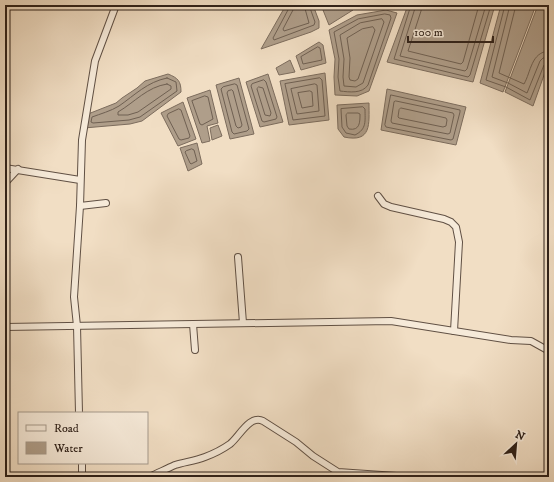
<svg xmlns="http://www.w3.org/2000/svg" width="554" height="482" viewBox="0 0 554 482" font-family="'IM FELL DW Pica',serif">
<style>
.water{fill:#af9e8a;stroke:#7c6c5d}
.lines{fill:none;stroke-linecap:round;stroke-linejoin:round}
.shore{stroke:#6f6052;stroke-width:1}
.minor-casing{stroke:#605044;stroke-width:8}
.minor{stroke:#f6ead9;stroke-width:6}
</style>
<rect width="100%" height="100%" fill="#f1dec4"/>
<filter id="stains"><feTurbulence type="fractalNoise" baseFrequency=".005" numOctaves="4"/><feColorMatrix values="0 0 0 0 .2 0 0 0 0 .09 0 0 0 0 .02 0 0 0 .5 -.17"/></filter>
<radialGradient id="worn" r=".72"><stop offset=".6" stop-color="#630" stop-opacity="0"/><stop offset="1" stop-color="#630" stop-opacity=".3"/></radialGradient>
<g class="water">
<path d="M286 5H313L319 21V28L311 32 261 49Z"/>
<path d="M321 5H350L353 10 329 25Z"/>
<path d="M408 5H495L473 82 387 62Z"/>
<path d="M501 5H536L503 92 480 83Z"/>
<path d="M538 5 549 13V61L533 106 505 92Z"/>
<path d="M386 10 397 13 369 91 357 96 335 95 334 77 335 59 329 30 357 15Z"/>
<path d="M319 42 323 45 326 63 301 70 296 56Z"/>
<path d="M290 60 295 72 279 75 276 68Z"/>
<path d="M325 73 329 120 289 125 280 81Z"/>
<path d="M168 74C178 78 181 81 181 92L142 121 130 124 84 128 88 114 116 103 122 98 137 88 145 81Z"/>
<path d="M268 74 283 122 260 127 246 82Z"/>
<path d="M239 78 254 134 230 139 216 85Z"/>
<path d="M387 89 466 107 456 145 381 130Z"/>
<path d="M210 90 218 123 207 126 210 141 202 143 187 98Z"/>
<path d="M183 102 196 139 178 146 161 113Z"/>
<path d="M369 103C369 124 372 143 344 137L338 129 337 105Z"/>
<path d="M218 125 222 136 212 140 210 128Z"/>
<path d="M197 143 202 164 188 171 180 148Z"/>
</g>
<g class="lines">
<g class="shore">
<path d="M289 5V8L273 38 274 40 314 25 315 22 309 5"/>
<path d="M294 5 293 10 283 29 284 31 309 23 304 5"/>
<path d="M411 5 394 59 468 77 470 75 491 5"/>
<path d="M416 5 400 56 465 71 467 69 486 5"/>
<path d="M422 5 421 11 408 51 461 64 463 62 479 5"/>
<path d="M505 5 486 80 506 87 530 100 544 65 549 62"/>
<path d="M510 5 492 77 508 83 527 93 540 61 543 58 549 57"/>
<path d="M516 5 499 73 524 84C531 72 531 52 549 51"/>
<path d="M385 14 390 15 391 18 368 85C362 94 349 92 340 91L338 77 339 59 334 32 358 19Z"/>
<path d="M382 19 384 22 363 83 356 87 344 86 343 77 344 59 340 35 360 23Z"/>
<path d="M373 27 375 30 358 79 355 81 350 80 349 77 350 58 347 38 362 29Z"/>
<path d="M318 47 320 48 322 60 303 64 301 57Z"/>
<path d="M167 78 176 82 177 91 140 117 129 120 93 123 91 122 92 117C100 114 111 111 119 106 135 95 147 82 167 78Z"/>
<path d="M320 78 322 80 325 116 293 120 285 84Z"/>
<path d="M264 80 266 82 277 117 276 119 264 122 262 121 251 86 252 84Z"/>
<path d="M167 84 171 86V89L138 112 128 115H118V112C135 102 147 87 167 84Z"/>
<path d="M235 84 237 85 249 129 247 131 234 134 232 132 221 89 223 87Z"/>
<path d="M315 84 317 85 319 111 297 114 291 89Z"/>
<path d="M259 87 263 88 271 113 270 116 265 115 257 89Z"/>
<path d="M232 90 233 91 242 125 241 127 238 128 236 126 227 93 228 91Z"/>
<path d="M310 91 312 92 313 106 302 108 298 93Z"/>
<path d="M391 95 460 110V112L453 139 451 140 386 127 385 125Z"/>
<path d="M205 96 208 97 213 119 202 125 200 124 192 101Z"/>
<path d="M396 101 453 113 454 115 450 133 448 134 392 123 391 121 394 102Z"/>
<path d="M363 107 365 109C365 121 367 129 355 135L346 133 342 127 341 109Z"/>
<path d="M401 108 446 118 447 120 446 126 443 127 399 118 398 117 399 110Z"/>
<path d="M179 109 181 110 190 136 189 138 181 140 179 139 167 116 168 114Z"/>
<path d="M348 113H358L360 114C360 122 360 131 349 129L347 126 346 115Z"/>
<path d="M192 149 194 150 197 161 191 164 190 163 185 152 186 151Z"/>
</g>
<defs>
<g id="minor">
<path d="M5 168 80 180"/>
<path d="M5 183 18 169"/>
<path d="M378 196 384 204 391 207 444 219 451 222 456 227 459 242 454 331"/>
<path d="M80 206 106 203"/>
<path d="M238 257 243 323"/>
<path d="M193 324 195 350"/>
<path d="M5 327 391 321 511 340 531 341 549 351"/>
<path d="M79 413 77 326 74 297 80 206 82 140 95 61 116 5"/>
<path d="M82 463V477"/>
<path d="M149 477C158 473 166 469 175 465 184 462 195 461 205 457 213 454 223 449 230 444 239 437 250 414 263 421L296 442 313 456 338 472 411 477"/>
</g>
</defs>
<use href="#minor" class="minor-casing"/>
<use href="#minor" class="minor"/>
</g>
<rect width="554" height="482" fill="none" stroke="#f1dec4" stroke-width="20"/>
<rect x="6" y="6" width="542" height="470" fill="none" stroke="#2f2119" stroke-width="2"/>
<rect x="10" y="10" width="534" height="462" fill="none" stroke="#2f2119"/>
<rect x="18" y="412" width="130" height="52" fill="#f6ead9" stroke="#a69a8c"/>
<rect x="26" y="425" width="20" height="6" fill="#f6ead9" stroke="#a69a8c"/>
<text x="54" y="432" font-size="12" fill="#2f2119">Road</text>
<rect x="26" y="442" width="20" height="12" fill="#af9e8a" stroke="#a69a8c"/>
<text x="54" y="452" font-size="12" fill="#2f2119">Water</text>
<g transform="translate(516 444) rotate(26)" stroke="#f6ead9" stroke-width="3" paint-order="stroke">
<path d="M0-3L7 15L0 10L-7 15Z" fill="#2f2119"/>
<text y="-6" font-size="11" font-weight="bold" text-anchor="middle" fill="#2f2119">N</text>
</g>
<path d="M408 36v6h85v-6" fill="none" stroke="#2f2119" stroke-width="2"/>
<text x="414" y="36" font-size="12" fill="#2f2119" stroke="#f6ead9" stroke-width="3" paint-order="stroke">100 m</text>
<rect width="100%" height="100%" filter="url(#stains)"/>
<rect width="100%" height="100%" fill="url(#worn)"/>
</svg>
